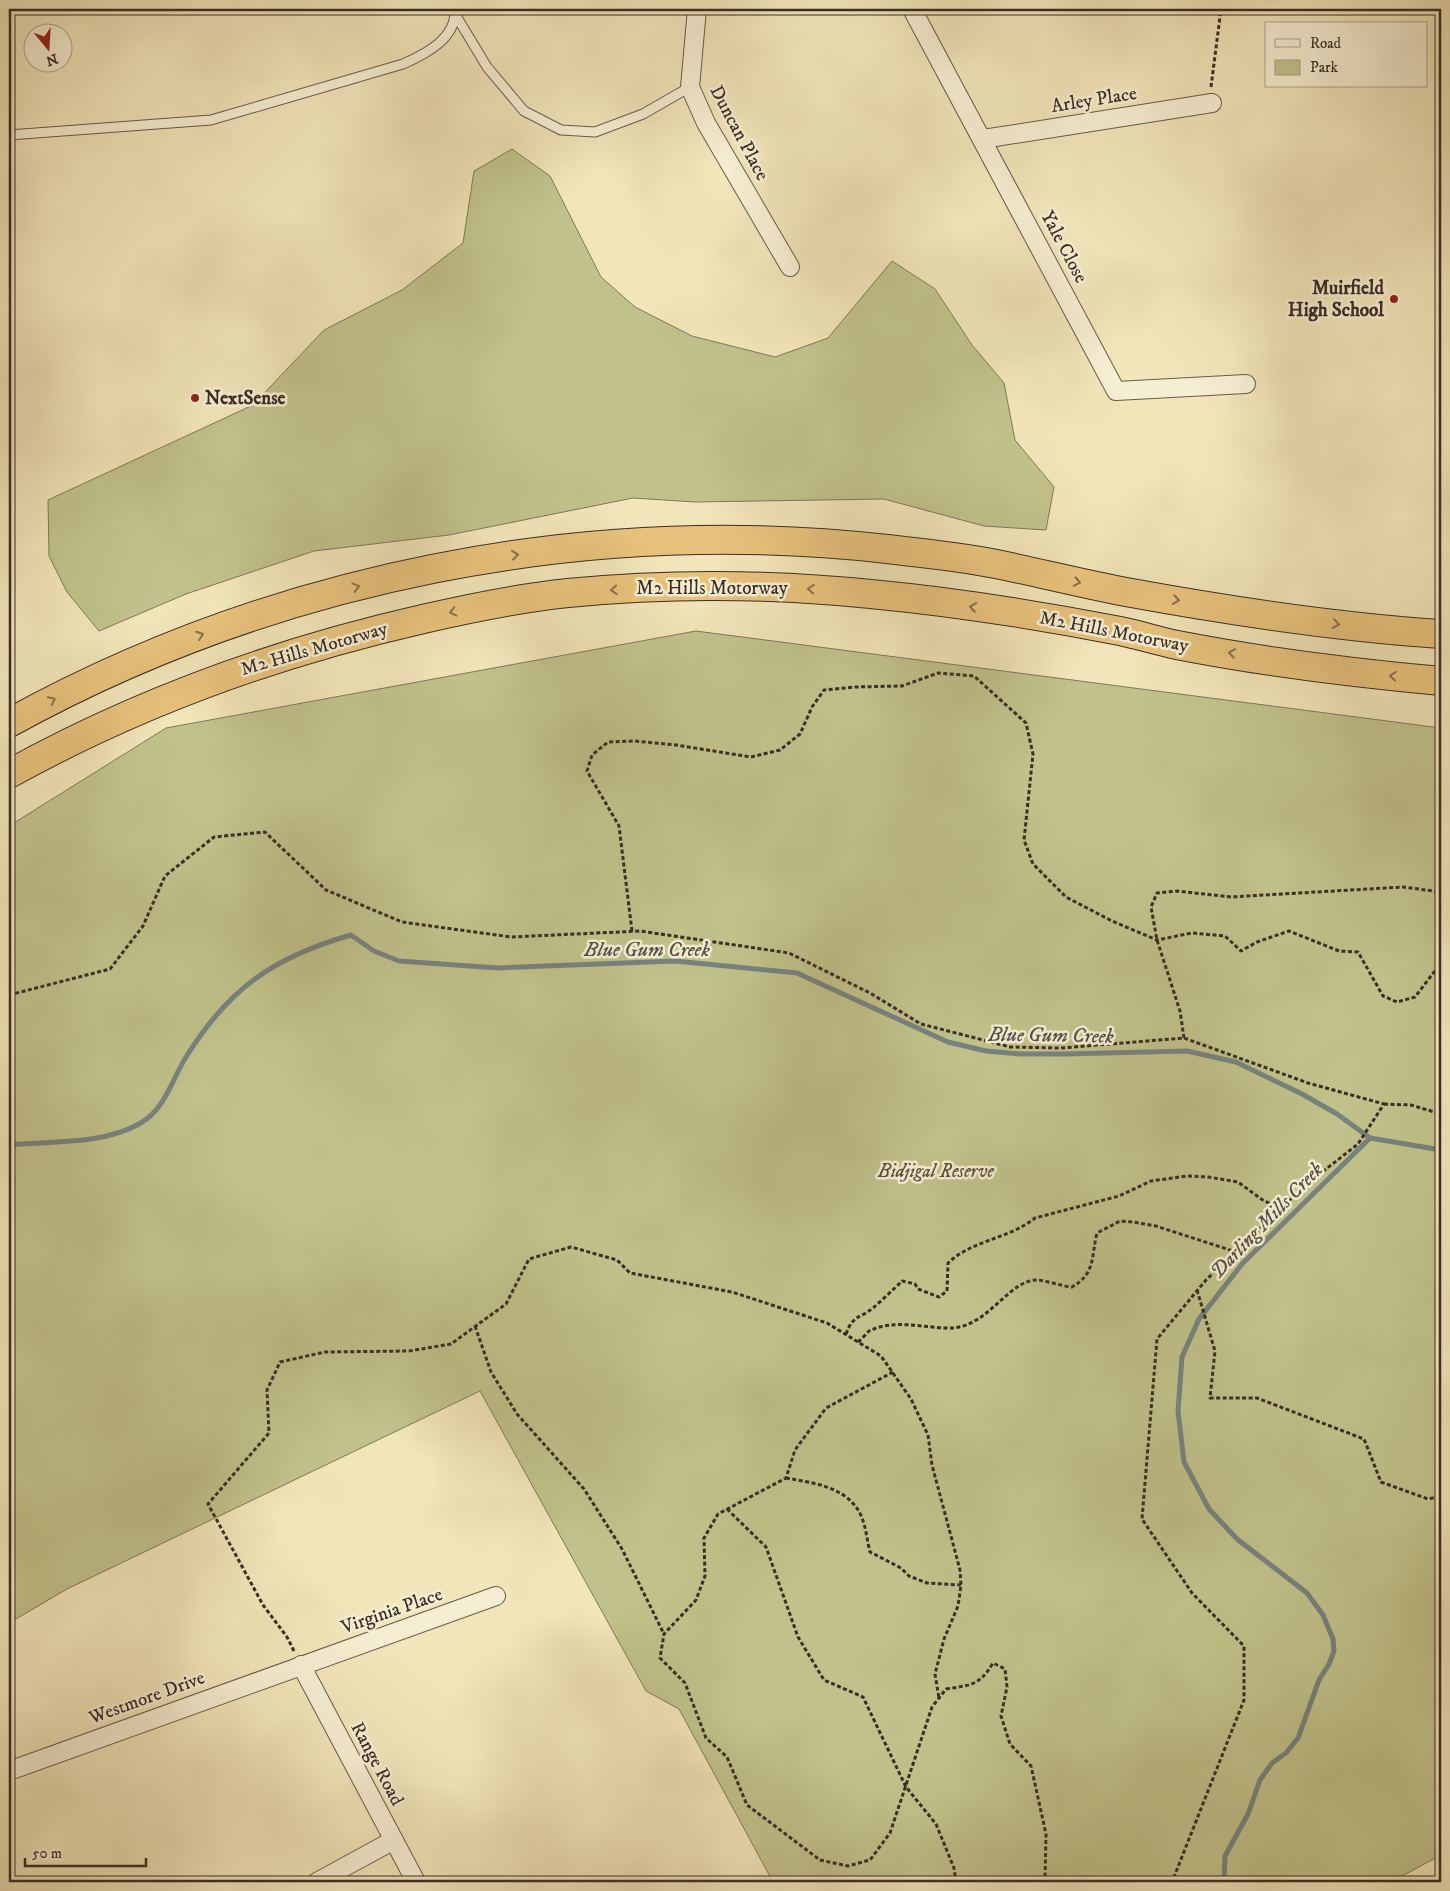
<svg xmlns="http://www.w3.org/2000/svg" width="1450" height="1891" viewBox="0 0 1450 1891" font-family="'IM FELL DW Pica',serif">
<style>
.green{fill:#c1c28b;stroke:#7e7858}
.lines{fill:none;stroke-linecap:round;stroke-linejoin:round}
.stream{stroke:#77837f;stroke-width:5}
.lane-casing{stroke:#685b4b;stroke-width:11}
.street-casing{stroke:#685b4b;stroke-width:20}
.highway-casing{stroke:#3a2d26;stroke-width:30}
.path{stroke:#3a2d26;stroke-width:3;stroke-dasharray:4 2.5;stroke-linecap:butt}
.lane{stroke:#f6eed2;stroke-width:9}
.street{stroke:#f6eed2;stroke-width:18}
.highway{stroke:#e8c27c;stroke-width:28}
.oneway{stroke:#88704d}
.poi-dot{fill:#8f2418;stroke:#f6eed2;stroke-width:2}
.labels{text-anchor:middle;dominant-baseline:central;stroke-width:5;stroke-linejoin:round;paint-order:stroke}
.street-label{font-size:19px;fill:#3a2d26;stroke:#f6eed2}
.poi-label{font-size:19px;font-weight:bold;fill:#3a2d26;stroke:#f6eed2;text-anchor:end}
.park-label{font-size:19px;font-style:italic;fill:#5c523f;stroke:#f6eed2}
.water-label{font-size:20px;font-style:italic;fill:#54514b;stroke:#f6eed2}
</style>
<rect width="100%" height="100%" fill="#f1e5b9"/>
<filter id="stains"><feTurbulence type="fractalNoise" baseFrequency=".004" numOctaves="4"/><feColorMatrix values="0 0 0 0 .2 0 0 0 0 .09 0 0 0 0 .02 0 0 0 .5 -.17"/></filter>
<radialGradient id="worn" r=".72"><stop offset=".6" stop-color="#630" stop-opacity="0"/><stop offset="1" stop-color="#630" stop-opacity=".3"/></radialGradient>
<g class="green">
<path d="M512 149 550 176 601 277 635 307 692 336 775 357 828 338 892 261 935 289 972 345 1004 383 1015 440 1054 487 1046 530 984 526 884 499 695 502 633 498 449 535 314 551 186 594 99 631 67 592 49 556 48 500 253 405 324 330 402 290 463 243 474 171Z"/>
<path d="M696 631 1441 728V1855L1391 1882H773L679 1709 646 1691 480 1391 67 1589 9 1623V826L166 728Z"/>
</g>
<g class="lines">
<g class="stream">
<path d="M9 1145C49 1141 102 1145 139 1124 165 1110 171 1081 186 1057 229 988 274 957 351 935L374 951 399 961 498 968 675 961 797 973 948 1042 986 1051 1020 1054H1065L1187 1051 1236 1062 1302 1094 1337 1114 1370 1138"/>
<path d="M1224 1882 1225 1856 1248 1814 1260 1780 1272 1763 1286 1753 1298 1738 1319 1680 1329 1664 1334 1651 1333 1639 1323 1615 1307 1593 1237 1539 1209 1509 1184 1462 1178 1411 1182 1357 1199 1319 1242 1264 1370 1138 1441 1150"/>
</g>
<defs>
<g id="lane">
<path d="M455 14 487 67 524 111 561 130 595 132 643 114 690 87"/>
<path d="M9 135 211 120 403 64C426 54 457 38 455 9"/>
</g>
<g id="street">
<path d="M697 9 690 87 706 123 790 267"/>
<path d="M912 9 1116 391 1246 384"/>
<path d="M983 139 1212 103"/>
<path d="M301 1665 416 1882"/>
<path d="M9 1771 496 1596"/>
<path d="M317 1882 394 1840"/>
</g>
<g id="highway">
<path d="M9 723C274 577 586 515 887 549 923 553 961 557 996 564 1040 573 1083 584 1126 592 1230 611 1336 627 1441 634"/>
<path d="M9 774C139 702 278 652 423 619 471 608 519 598 568 593 669 583 771 584 871 594 954 602 1038 615 1120 631 1139 635 1158 641 1177 645 1264 662 1353 673 1441 681"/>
</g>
</defs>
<use href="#lane" class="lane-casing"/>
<use href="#street" class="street-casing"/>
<use href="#highway" class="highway-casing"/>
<g class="path">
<path d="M1211 87 1221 9"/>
<path d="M632 931 619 826 587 771 592 755 608 742 634 741 676 745 751 757 780 750 800 734 812 707 824 690 855 687 902 686 938 673 974 676 1026 723 1033 754 1024 840 1033 864 1066 897 1112 921 1157 940 1192 933 1225 936 1241 951 1257 942 1289 931 1339 951 1358 952 1383 996 1397 1002 1415 997 1441 963"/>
<path d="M9 995 110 969 143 926 165 876 214 837 265 832 326 890 402 922 511 937 640 931 789 953 870 993 921 1024 1010 1047 1061 1048 1184 1038 1308 1083 1384 1104 1358 1144 1303 1187 1206 1280 1157 1339 1142 1519 1192 1593 1244 1646V1700L1172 1882"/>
<path d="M1184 1038 1180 1011 1157 940 1151 907 1157 893 1177 891 1231 897 1403 887 1441 892"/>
<path d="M1384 1104 1411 1105 1441 1114"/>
<path d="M1197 1290 1215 1351 1210 1398H1257L1364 1439 1381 1482 1428 1499 1441 1496"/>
<path d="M475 1326 491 1372 517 1414 584 1489 622 1549 664 1634"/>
<path d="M846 1334C853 1315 859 1319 873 1308 881 1301 894 1289 902 1281L915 1284 918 1289 939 1297 947 1291 948 1263C972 1240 1009 1239 1035 1218L1119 1196 1151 1181 1187 1176 1208 1177 1238 1182 1264 1201 1282 1208"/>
<path d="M858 1342C862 1339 866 1334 869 1331 895 1318 927 1329 953 1328 990 1325 1009 1279 1038 1280 1048 1281 1061 1286 1072 1287 1096 1273 1091 1257 1097 1233L1120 1221 1133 1222 1156 1226 1236 1252"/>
<path d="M893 1372 826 1408 795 1450 786 1478 718 1514 704 1538 705 1576 696 1600 664 1634 660 1658 685 1683 706 1738 727 1757 747 1805 820 1860 848 1866 870 1860 890 1833 932 1707 946 1689C971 1685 979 1686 993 1663L1005 1669 1007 1687 1001 1716 1010 1744 1031 1766 1046 1834 1045 1882"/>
<path d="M786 1478C814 1483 850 1487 862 1518 866 1528 867 1540 870 1552L901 1568 909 1576 927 1583 961 1585"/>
<path d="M727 1509 766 1547 798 1637 824 1680 863 1697 906 1787 936 1824 954 1868 956 1882"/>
<path d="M294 1651 287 1637 263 1605 208 1504 269 1433 267 1390 280 1362 325 1352 409 1351 451 1344 506 1304 529 1259 571 1247 617 1260 630 1273 732 1292 827 1323 881 1356 911 1399 928 1435 932 1465 960 1570 961 1585 958 1606 944 1639 935 1674 939 1698"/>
</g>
<use href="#lane" class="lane"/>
<use href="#street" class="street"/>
<use href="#highway" class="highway"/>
</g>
<defs><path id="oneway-chevron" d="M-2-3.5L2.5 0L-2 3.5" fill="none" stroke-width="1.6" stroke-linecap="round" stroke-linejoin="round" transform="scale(1.25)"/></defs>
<g class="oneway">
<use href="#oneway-chevron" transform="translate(515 555) rotate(-7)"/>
<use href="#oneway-chevron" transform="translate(1077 582) rotate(11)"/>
<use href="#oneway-chevron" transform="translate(356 587) rotate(-15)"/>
<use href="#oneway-chevron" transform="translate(811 589) rotate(-176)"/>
<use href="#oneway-chevron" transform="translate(614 590) rotate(176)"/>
<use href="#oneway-chevron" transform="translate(1176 600) rotate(9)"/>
<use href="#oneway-chevron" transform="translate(973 607) rotate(-171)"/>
<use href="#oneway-chevron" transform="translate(453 612) rotate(167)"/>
<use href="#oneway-chevron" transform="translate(1336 624) rotate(8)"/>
<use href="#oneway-chevron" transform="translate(200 635) rotate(-20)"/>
<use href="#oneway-chevron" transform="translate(1232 653) rotate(-171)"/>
<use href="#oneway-chevron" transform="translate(1393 676) rotate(-175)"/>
<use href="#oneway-chevron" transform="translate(52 700) rotate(-26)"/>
</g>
<g class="poi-dot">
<circle cx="1394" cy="299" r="5"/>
<circle cx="195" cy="398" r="5"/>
</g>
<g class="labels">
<g class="street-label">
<text transform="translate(1094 100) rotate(-9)">Arley Place</text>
<text transform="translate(739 133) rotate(62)">Duncan Place</text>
<text transform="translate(1064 247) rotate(62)">Yale Close</text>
<text x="712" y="588">M2 Hills Motorway</text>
<text transform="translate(1114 632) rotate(11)">M2 Hills Motorway</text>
<text transform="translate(314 649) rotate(-16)">M2 Hills Motorway</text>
<text transform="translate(392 1611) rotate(-19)">Virginia Place</text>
<text transform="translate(147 1698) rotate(-20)">Westmore Drive</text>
<text transform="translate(377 1764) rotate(62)">Range Road</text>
</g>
<g class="poi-label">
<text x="1384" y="288">Muirfield<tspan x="1384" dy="22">High School</tspan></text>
<text x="205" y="398" text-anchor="start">NextSense</text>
</g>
<g class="park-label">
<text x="936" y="1171">Bidjigal Reserve</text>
</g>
<g class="water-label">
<text x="647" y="950">Blue Gum Creek</text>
<text transform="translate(1051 1036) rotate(1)">Blue Gum Creek</text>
<text transform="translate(1267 1221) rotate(-46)">Darling Mills Creek</text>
</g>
</g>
<rect width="1450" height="1891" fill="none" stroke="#f1e5b9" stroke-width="30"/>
<rect x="10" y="10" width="1430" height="1871" fill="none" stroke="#3a2d26" stroke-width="2.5"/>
<rect x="15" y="15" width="1420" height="1861" fill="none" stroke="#3a2d26"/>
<rect x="1265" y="22" width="162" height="65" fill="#f6eed2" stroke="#aba18d"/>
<rect x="1275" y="39" width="25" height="8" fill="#f6eed2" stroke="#aba18d"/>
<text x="1310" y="48" font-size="15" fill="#3a2d26">Road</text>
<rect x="1275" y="60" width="25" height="15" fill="#c1c28b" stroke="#aba18d"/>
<text x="1310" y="72" font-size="15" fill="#3a2d26">Park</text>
<g transform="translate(48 48) rotate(162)"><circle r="24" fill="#f6eed2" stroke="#aba18d"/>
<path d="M0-4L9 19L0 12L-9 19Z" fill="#8f2418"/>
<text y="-8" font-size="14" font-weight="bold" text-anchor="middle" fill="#3a2d26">N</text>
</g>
<path d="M25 1858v8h121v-8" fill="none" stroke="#3a2d26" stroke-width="2.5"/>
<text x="32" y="1858" font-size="15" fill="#3a2d26" stroke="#f6eed2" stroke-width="4" paint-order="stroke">50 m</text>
<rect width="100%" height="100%" filter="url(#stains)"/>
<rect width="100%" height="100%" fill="url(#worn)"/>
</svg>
